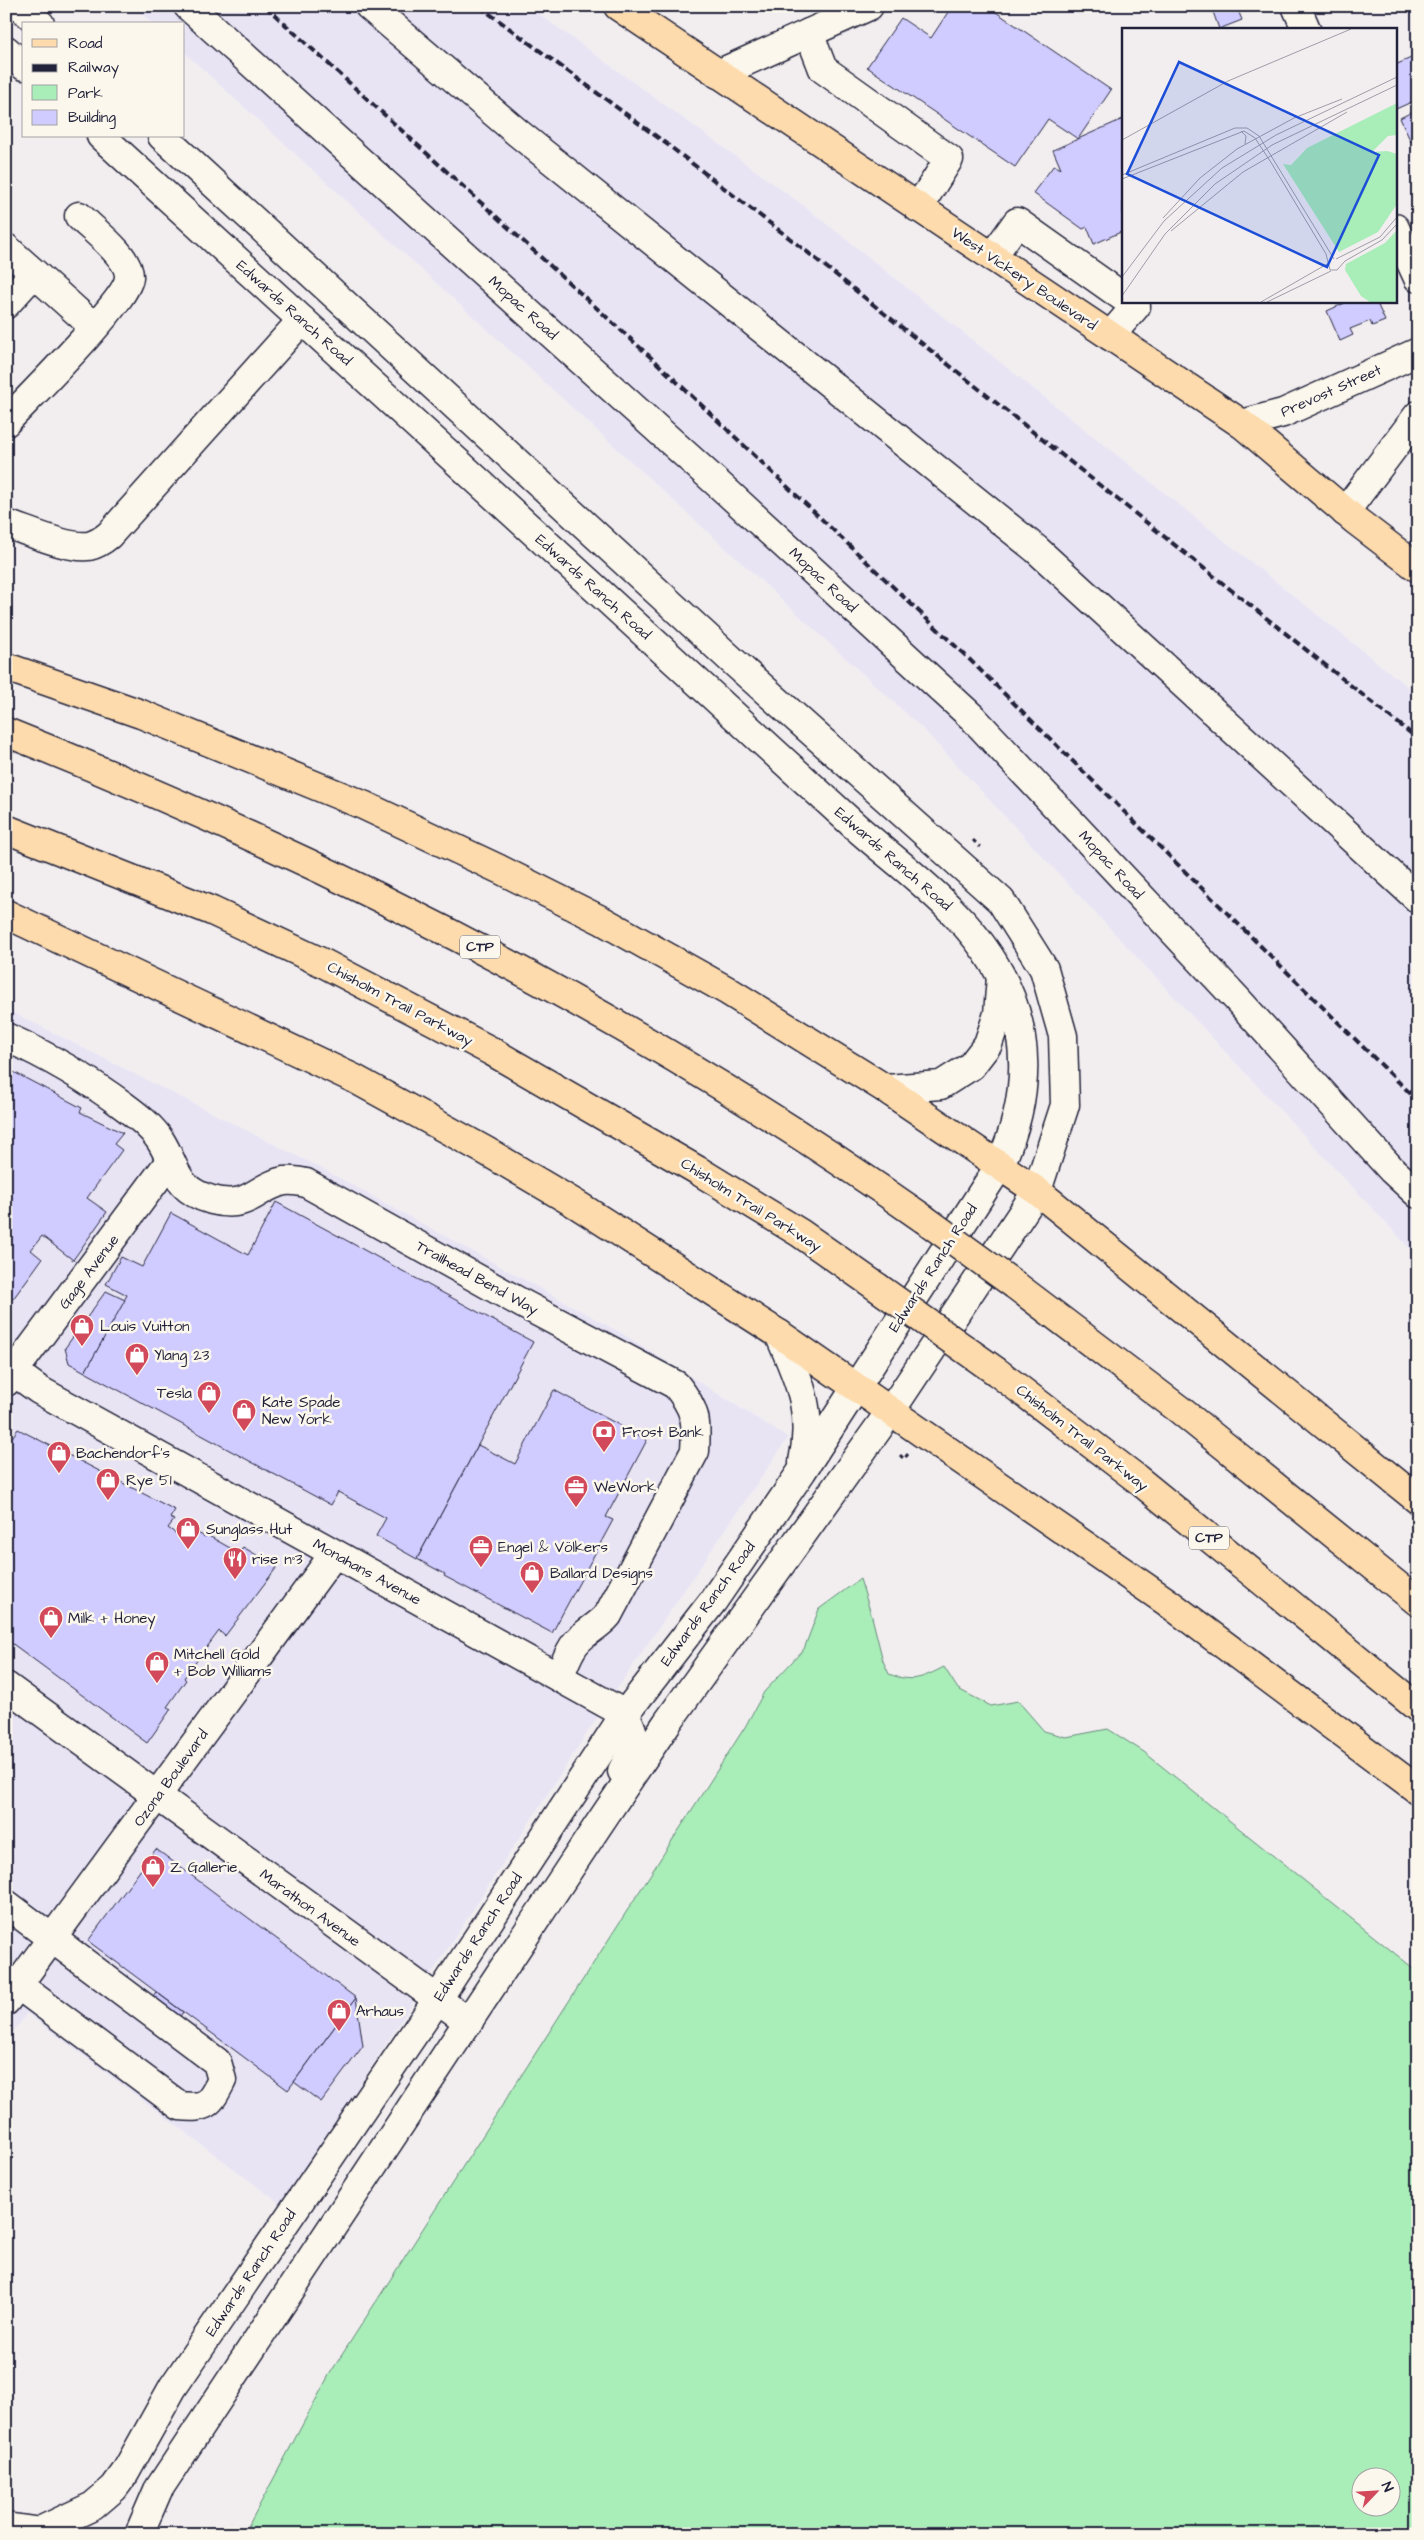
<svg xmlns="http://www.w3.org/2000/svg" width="1424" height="2540" viewBox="0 0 1424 2540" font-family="'Architects Daughter',sans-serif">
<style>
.built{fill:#e8e4f4}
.green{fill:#a9edb8;stroke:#66887a;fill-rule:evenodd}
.building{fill:#d0ccff;stroke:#22223b}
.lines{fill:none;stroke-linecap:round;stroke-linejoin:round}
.minor-casing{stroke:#22223b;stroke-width:31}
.major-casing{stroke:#22223b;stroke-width:31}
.highway-casing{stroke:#22223b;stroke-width:31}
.path{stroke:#22223b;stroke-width:3;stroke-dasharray:4 4;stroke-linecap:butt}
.minor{stroke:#fbf7ec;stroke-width:28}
.major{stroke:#fddbac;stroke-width:28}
.highway{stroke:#fddbac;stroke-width:28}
.rail{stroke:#22223b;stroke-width:4;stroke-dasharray:8 4;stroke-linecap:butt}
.highway-bridge-casing{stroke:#22223b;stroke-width:31;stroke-linecap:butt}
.highway-bridge{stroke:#fddbac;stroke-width:28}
.labels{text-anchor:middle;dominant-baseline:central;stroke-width:5;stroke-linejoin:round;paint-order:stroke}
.shield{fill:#fbf7ec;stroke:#636270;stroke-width:1}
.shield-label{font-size:14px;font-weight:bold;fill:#22223b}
.street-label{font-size:15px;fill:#22223b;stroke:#fbf7ec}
.poi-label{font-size:15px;fill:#22223b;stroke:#fbf7ec;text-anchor:start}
.inset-road{fill:none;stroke:#9f9ca8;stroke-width:1}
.view{fill:#1d4ed8;fill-opacity:0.15;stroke:#1d4ed8;stroke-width:2.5}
.inset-edge{fill:none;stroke:#22223b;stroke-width:2.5}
</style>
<rect width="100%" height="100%" fill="#f2eef0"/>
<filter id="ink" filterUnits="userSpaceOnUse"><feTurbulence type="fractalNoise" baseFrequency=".02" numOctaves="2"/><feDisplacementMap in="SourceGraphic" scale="10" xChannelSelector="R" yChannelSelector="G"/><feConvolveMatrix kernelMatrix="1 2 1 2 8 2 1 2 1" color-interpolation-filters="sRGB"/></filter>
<g filter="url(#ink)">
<g class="built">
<path d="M133 6H528L804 206 1418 695V1257L922 728 184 52V24H153Z"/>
<path d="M6 1009 323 1169 623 1334 788 1438 589 1730 282 2205 27 2013 6 2042Z"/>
</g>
<path class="green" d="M860 1579 872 1617 883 1661 889 1674C913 1683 922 1678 944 1667L958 1689 991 1706 1018 1701 1044 1731 1066 1737 1108 1729 1144 1752 1418 1972V2451L1411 2450 1418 2470V2534H244L329 2375 745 1727 764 1692 804 1649 819 1609ZM1362 2478H1392V2508H1362Z"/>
<g class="building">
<path d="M952 6H987L1111 90 1078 139 1048 119 1015 167 867 67 901 18 931 38Z"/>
<path d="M1211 6H1242L1238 10 1242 20 1219 29Z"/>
<path d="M1418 55V99L1396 109 1395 65Z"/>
<path d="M1418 109V139L1411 142 1400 118Z"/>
<path d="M1123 119V231L1094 244 1087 227 1083 229 1033 193 1054 165 1061 169 1053 150Z"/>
<path d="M1349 301H1376L1385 321 1372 326 1370 321 1350 329 1353 335 1340 341 1327 311Z"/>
<path d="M6 1068 82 1108 80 1112 123 1133 114 1144 122 1150 87 1198 107 1212 73 1260 42 1236 31 1250 42 1259 13 1299 6 1293Z"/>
<path d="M276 1202 533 1342 417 1559 376 1536 386 1518 338 1492 331 1505 85 1372 127 1295 106 1284 121 1257 142 1267 171 1213 248 1255Z"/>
<path d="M106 1291 125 1300 85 1372 69 1363 65 1348Z"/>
<path d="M554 1390 647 1440 606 1517 613 1520 552 1633 444 1576 445 1574 417 1559 478 1445 515 1464Z"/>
<path d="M18 1429 175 1510 170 1518 174 1520 168 1528 185 1540 192 1530 205 1537 207 1535 239 1553 243 1547 277 1567 225 1636 219 1631 184 1678 186 1680 167 1707 171 1709 147 1743 6 1639V1446Z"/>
<path d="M156 1849 356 1998 288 2090 88 1941Z"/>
<path d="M156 1992 183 2012 174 2025 146 2005Z"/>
<path d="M356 1998 363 2046 321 2102 294 2082Z"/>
</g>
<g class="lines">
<defs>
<g id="minor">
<path d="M20 6 40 24"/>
<path d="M188 6 726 491 973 718 1237 999 1392 1170 1418 1194"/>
<path d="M369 6 518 133 1036 549 1418 899"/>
<path d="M1296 6 1306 29"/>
<path d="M809 33 823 69 949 159 918 208"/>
<path d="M6 50 24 66"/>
<path d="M718 74 869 6"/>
<path d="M1395 228 1418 278"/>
<path d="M6 248 34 273 6 304"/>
<path d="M992 257 1017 222 1123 297"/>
<path d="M34 273 94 327"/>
<path d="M1110 336 1136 306 1129 301"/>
<path d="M6 422C27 399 128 300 129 277 130 257 93 230 79 216"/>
<path d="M1242 424 1283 413 1418 352"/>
<path d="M1345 512 1418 415"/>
<path d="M6 524C28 531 68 549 89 546 97 544 103 540 109 535L302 320"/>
<path d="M6 1037C50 1057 85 1077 124 1106 137 1116 151 1126 160 1140 178 1168 173 1189 212 1200 250 1210 255 1187 284 1181 292 1180 299 1181 306 1183L523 1304 676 1385C696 1410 697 1420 695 1451L608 1615C598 1627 584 1632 575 1644 568 1653 564 1666 559 1677"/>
<path d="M886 1089 941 1085 971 1066 988 1044 998 1014 1001 977"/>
<path d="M779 1334C799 1381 814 1409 803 1462"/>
<path d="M6 1366 39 1390 625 1714C638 1740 636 1745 622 1771"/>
<path d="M6 1382 170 1161"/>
<path d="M6 1686 469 2022"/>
<path d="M6 1904 217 2062 222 2080C210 2103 208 2109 180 2106L18 1985"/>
<path d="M6 2001 334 1554"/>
<path d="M6 2527 34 2531"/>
<path d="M44 2529 93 2506 114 2488 125 2473 173 2387 437 2000 625 1714 713 1601 802 1471 1000 1165C1042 1072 1027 988 956 915 926 883 889 856 856 827L101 136"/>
<path d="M139 2534 158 2490 597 1827 667 1723 890 1412 1037 1191 1065 1105 1063 1036 1044 969 1001 901 736 664 162 136"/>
</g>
<path id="major" d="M618 6 1242 424 1355 520 1418 568"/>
<g id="highway">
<path d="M6 667 141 714 363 805 499 869 603 921 728 991 886 1089 1037 1191 1418 1500"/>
<path d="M6 732C331 861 638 1018 924 1219"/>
<path d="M6 829 212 911 323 963 491 1051 697 1170 800 1233 877 1287"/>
<path d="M6 914 355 1079 486 1151 579 1206 779 1334 1167 1602 1418 1790"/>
<path d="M1015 1285 1180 1410 1418 1602"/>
<path d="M997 1372 1136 1478 1418 1708"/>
</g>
</defs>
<use href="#minor" class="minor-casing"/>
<use href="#major" class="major-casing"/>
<use href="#highway" class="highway-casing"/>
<g class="path">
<path d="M973 840 980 847"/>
<path d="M900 1455 904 1459 908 1454"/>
</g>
<use href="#minor" class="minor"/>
<use href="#major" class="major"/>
<use href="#highway" class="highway"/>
<g class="rail">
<path d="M265 6 657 363 966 656 1418 1101"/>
<path d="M479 6 668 145 801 247 1418 739"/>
</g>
<defs>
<g id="highway-bridge">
<path d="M924 1219 1015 1285"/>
<path d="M877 1287 997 1372"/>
</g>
</defs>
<use href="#highway-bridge" class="highway-bridge-casing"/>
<use href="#highway-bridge" class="highway-bridge"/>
</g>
</g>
<defs>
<symbol id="shop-pin" viewBox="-11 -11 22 30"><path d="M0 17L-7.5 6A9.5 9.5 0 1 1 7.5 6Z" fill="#d1495b" stroke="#fbf7ec"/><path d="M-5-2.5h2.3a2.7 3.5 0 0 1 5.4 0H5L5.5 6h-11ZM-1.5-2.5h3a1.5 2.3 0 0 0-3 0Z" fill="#fff"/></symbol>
<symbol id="bank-pin" viewBox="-11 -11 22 30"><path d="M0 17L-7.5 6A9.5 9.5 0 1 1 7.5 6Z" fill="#d1495b" stroke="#fbf7ec"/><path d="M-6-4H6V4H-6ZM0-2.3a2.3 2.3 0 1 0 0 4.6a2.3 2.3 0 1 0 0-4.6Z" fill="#fff"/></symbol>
<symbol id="office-pin" viewBox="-11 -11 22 30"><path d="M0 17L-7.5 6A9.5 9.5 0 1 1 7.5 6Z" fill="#d1495b" stroke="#fbf7ec"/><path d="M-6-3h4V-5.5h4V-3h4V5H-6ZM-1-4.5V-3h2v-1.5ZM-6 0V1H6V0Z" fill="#fff"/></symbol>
<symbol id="restaurant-pin" viewBox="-11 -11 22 30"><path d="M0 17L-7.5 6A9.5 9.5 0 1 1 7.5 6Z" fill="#d1495b" stroke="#fbf7ec"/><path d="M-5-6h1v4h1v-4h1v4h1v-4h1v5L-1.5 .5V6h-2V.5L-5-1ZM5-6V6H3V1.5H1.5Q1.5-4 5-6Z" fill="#fff"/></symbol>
</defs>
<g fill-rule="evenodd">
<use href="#shop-pin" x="68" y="1312" width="28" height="38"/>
<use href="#shop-pin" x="123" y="1341" width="28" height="38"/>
<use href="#shop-pin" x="195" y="1379" width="28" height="38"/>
<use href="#shop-pin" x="230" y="1397" width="28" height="38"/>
<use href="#bank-pin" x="590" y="1418" width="28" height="38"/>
<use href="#shop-pin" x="45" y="1439" width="28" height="38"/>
<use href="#shop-pin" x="94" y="1466" width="28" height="38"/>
<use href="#office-pin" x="562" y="1473" width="28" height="38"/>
<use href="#shop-pin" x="174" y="1515" width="28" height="38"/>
<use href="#office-pin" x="467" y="1533" width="28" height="38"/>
<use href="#restaurant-pin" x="221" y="1545" width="28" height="38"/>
<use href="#shop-pin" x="518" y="1559" width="28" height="38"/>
<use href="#shop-pin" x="37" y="1604" width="28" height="38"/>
<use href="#shop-pin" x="143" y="1649" width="28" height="38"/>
<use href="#shop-pin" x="139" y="1853" width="28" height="38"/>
<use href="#shop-pin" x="325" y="1997" width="28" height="38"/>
</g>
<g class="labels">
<g class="shield">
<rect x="460" y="935.5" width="40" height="23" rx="4"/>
<rect x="1189" y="1526.5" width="40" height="23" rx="4"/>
</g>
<g class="shield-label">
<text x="480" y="947">CTP</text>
<text x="1209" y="1538">CTP</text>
</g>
<g class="street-label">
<text transform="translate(1024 279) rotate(34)">West Vickery Boulevard</text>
<text transform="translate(523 308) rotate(42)">Mopac Road</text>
<text transform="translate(294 313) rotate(42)">Edwards Ranch Road</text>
<text transform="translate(1331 391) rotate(-24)">Prevost Street</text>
<text transform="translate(823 580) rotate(43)">Mopac Road</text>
<text transform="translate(593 587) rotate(42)">Edwards Ranch Road</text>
<text transform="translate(893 859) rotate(41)">Edwards Ranch Road</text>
<text transform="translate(1111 865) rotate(47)">Mopac Road</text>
<text transform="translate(400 1004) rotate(28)">Chisholm Trail Parkway</text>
<text transform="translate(751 1205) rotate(32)">Chisholm Trail Parkway</text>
<text transform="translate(933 1268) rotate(-57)">Edwards Ranch Road</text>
<text transform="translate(89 1272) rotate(-53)">Gage Avenue</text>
<text transform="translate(477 1278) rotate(29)">Trailhead Bend Way</text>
<text transform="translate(1082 1438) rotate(38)">Chisholm Trail Parkway</text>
<text transform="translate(367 1572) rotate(29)">Monahans Avenue</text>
<text transform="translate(708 1604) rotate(-54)">Edwards Ranch Road</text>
<text transform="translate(171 1778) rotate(-54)">Ozona Boulevard</text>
<text transform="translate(310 1908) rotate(36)">Marathon Avenue</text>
<text transform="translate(478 1937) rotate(-57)">Edwards Ranch Road</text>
<text transform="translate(251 2273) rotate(-56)">Edwards Ranch Road</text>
</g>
<g class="poi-label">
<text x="100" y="1326">Louis Vuitton</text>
<text x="154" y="1355">Ylang 23</text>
<text x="192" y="1393" text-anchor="end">Tesla</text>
<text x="262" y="1402">Kate Spade<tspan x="262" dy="17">New York</tspan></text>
<text x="622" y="1432">Frost Bank</text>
<text x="76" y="1453">Bachendorf’s</text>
<text x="126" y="1480">Rye 51</text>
<text x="594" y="1487">WeWork</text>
<text x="206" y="1529">Sunglass Hut</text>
<text x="498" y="1547">Engel &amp; Völkers</text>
<text x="252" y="1559">rise n°3</text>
<text x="550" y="1573">Ballard Designs</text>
<text x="68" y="1618">Milk + Honey</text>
<text x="174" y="1654">Mitchell Gold<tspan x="174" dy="17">+ Bob Williams</tspan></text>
<text x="170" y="1867">Z Gallerie</text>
<text x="356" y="2011">Arhaus</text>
</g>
</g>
<g transform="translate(1122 28)">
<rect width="275" height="275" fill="#f2eef0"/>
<path d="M275 75V107L266 108 250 124 265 123 275 126V176L256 204 217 224 161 136 169 137 185 120ZM275 202V274H248L239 268 223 242 224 236 263 215Z" fill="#a9edb8"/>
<path class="inset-road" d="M119 103 124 108 123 116M0 112 106 53 229 1M0 147 113 100H125L137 108 212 231M0 151 122 103 133 110 150 136 204 226 208 242H215L223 233 260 212 275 196M41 190 78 150 115 121 172 90 220 71M49 203 121 144 225 84M214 231 258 209 275 189M0 249 42 193 100 140 154 107 275 49M0 268 43 206 93 156 150 117 275 57M139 274 205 236M145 274 209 243"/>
<path class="view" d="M57 34 257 127 205 239 5 146Z"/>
<rect width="275" height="275" class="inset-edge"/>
</g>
<rect width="1424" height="2540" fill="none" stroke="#fbf7ec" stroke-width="25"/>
<rect x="12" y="12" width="1399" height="2515" fill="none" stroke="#22223b" stroke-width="2" filter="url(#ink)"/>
<rect x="22" y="22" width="162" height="115" fill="#fbf7ec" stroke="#a4a2a5"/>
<rect x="32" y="39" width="25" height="8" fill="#fddbac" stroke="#a4a2a5"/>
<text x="68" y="48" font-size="15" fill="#22223b">Road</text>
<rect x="32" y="64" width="25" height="8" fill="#22223b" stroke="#a4a2a5"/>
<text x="68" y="72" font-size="15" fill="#22223b">Railway</text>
<rect x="32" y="85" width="25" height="15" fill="#a9edb8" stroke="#a4a2a5"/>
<text x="68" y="98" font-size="15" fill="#22223b">Park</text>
<rect x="32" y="110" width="25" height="15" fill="#d0ccff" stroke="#a4a2a5"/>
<text x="68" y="122" font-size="15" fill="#22223b">Building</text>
<g transform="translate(1376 2492) rotate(65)"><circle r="24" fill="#fbf7ec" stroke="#a4a2a5"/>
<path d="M0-4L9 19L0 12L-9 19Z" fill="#d1495b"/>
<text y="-8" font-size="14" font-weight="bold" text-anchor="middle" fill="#22223b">N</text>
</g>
</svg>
